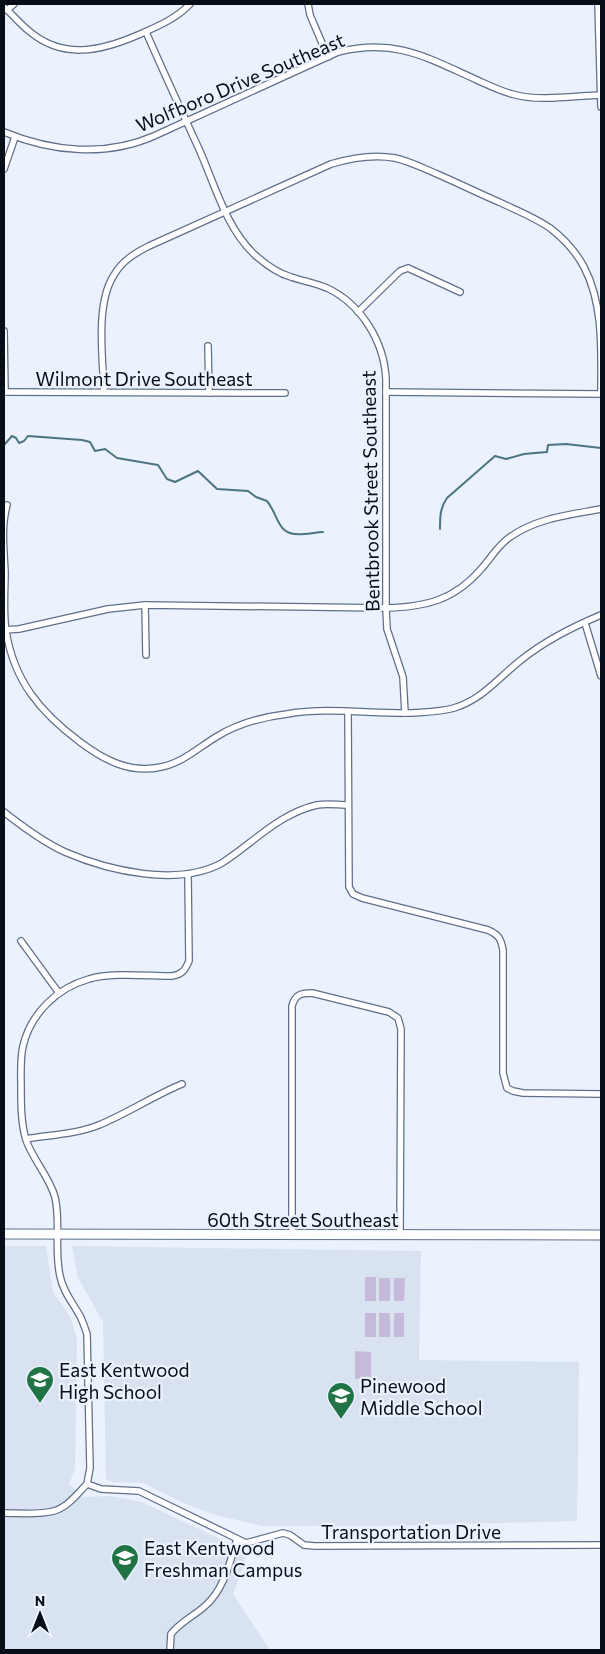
<svg xmlns="http://www.w3.org/2000/svg" width="605" height="1654" viewBox="0 0 605 1654" font-family="Commissioner,sans-serif">
<style>
.built{fill:#d9e2f0}
.green{fill:#c6bada}
.lines{fill:none;stroke-linecap:round;stroke-linejoin:round}
.stream{stroke:#4d7481;stroke-width:2}
.minor-casing{stroke:#5f6f89;stroke-width:8}
.secondary-casing{stroke:#5f6f89;stroke-width:11}
.minor{stroke:#fff;stroke-width:5.5}
.secondary{stroke:#fff;stroke-width:9}
.labels{text-anchor:middle;dominant-baseline:central;stroke-width:4.5;stroke-linejoin:round;paint-order:stroke}
.street-label{font-size:19px;fill:#080e17;stroke:#ebf2fe}
.poi-label{font-size:19px;fill:#080e17;stroke:#ebf2fe;text-anchor:start}
</style>
<rect width="100%" height="100%" fill="#ebf2fe"/>
<g class="built">
<path d="M4 1246H46L53 1292 71 1318 77 1340 75 1469 69 1484 83 1497 110 1496 142 1502 248 1552 233 1594 270 1650H4Z"/>
<path d="M72 1246 421 1251 419 1360 579 1362 577 1521 384 1526H262L216 1515 183 1503 143 1483 113 1482 106 1479 103 1322 78 1278Z"/>
</g>
<g class="green">
<rect x="365" y="1277" width="11" height="24"/>
<rect x="379" y="1278" width="11" height="23"/>
<path d="M394 1278H405L404 1301H394Z"/>
<rect x="365" y="1313" width="11" height="24"/>
<rect x="379" y="1313" width="11" height="24"/>
<rect x="394" y="1313" width="10" height="24"/>
<path d="M355 1351 371 1352V1379H355Z"/>
</g>
<g class="lines">
<g class="stream">
<path d="M4 445 12 436 16 438 19 443 24 441 28 436 82 440 90 442 95 451 105 449 117 458 158 465 167 479 175 482 198 471 217 489 248 491 256 497 267 501C280 517 276 537 304 534 311 534 316 532 323 532"/>
<path d="M440 529C440 517 440 508 447 498L495 456 506 459 524 454 547 452 548 445 566 444 601 448"/>
</g>
<defs>
<g id="minor">
<path d="M308 4 310 15 328 57"/>
<path d="M598 4 601 107"/>
<path d="M4 7C13 15 20 24 29 31 63 60 101 51 138 35 156 27 176 19 190 4"/>
<path d="M7 10 14 4"/>
<path d="M146 32C163 71 181 110 199 149 215 185 226 228 255 255 265 264 277 273 291 277 303 281 315 283 327 288 361 304 384 341 386 379V608L387 629 403 677 405 713"/>
<path d="M4 132C52 152 106 157 154 136L338 52C395 38 426 57 477 80 488 85 500 91 512 94 538 102 574 96 601 95"/>
<path d="M4 169 15 137"/>
<path d="M358 312 400 271 408 268 460 292"/>
<path d="M4 331 5 392"/>
<path d="M208 346 209 393"/>
<path d="M4 392 285 393"/>
<path d="M104 392C103 359 95 304 114 275 122 261 135 253 149 246L331 164C351 158 373 154 395 158 409 161 423 168 437 174 458 183 478 193 499 202 516 210 534 217 550 228 563 238 576 252 584 267 604 305 601 352 601 394"/>
<path d="M386 392 601 394"/>
<path d="M7 505C1 527 4 550 5 572 5 591 3 612 6 631 14 681 40 712 80 742 104 760 130 774 161 767 182 763 198 748 216 737 237 724 262 717 287 714 328 707 371 714 412 713 426 712 440 712 454 708 483 699 498 678 521 660 546 640 572 627 601 615"/>
<path d="M145 605 146 655"/>
<path d="M585 623 601 676"/>
<path d="M4 630 19 629 108 609 145 605 386 608C426 607 455 600 482 568 491 558 498 545 510 537 537 518 569 515 601 509"/>
<path d="M348 712 349 887 353 894 362 898 488 930C499 935 501 939 503 950V1073L507 1088 513 1091 523 1093 601 1094"/>
<path d="M4 812C23 827 43 842 65 852 109 871 178 887 222 863 253 843 280 813 317 805 327 803 338 805 348 805"/>
<path d="M21 941 59 993"/>
<path d="M26 1139C50 1135 77 1134 99 1125 128 1113 153 1096 182 1084"/>
<path d="M292 1235V1006C295 995 300 993 312 993L389 1012 398 1018 401 1029 400 1235"/>
<path d="M87 1484 90 1468 87 1334C85 1328 83 1322 80 1316 73 1303 63 1292 60 1276 54 1250 61 1223 55 1197 49 1176 33 1160 26 1140 21 1123 21 1105 21 1087 21 1074 20 1059 23 1046 31 1013 57 988 89 979 111 972 148 976 172 976 183 974 185 970 189 961L188 875"/>
<path d="M87 1484 101 1489 139 1491 246 1543 283 1533 290 1535 304 1545 315 1546 601 1545"/>
<path d="M4 1513C20 1513 39 1515 54 1511 68 1507 78 1493 87 1484"/>
<path d="M170 1650 171 1634C180 1622 194 1616 205 1606 224 1590 230 1562 237 1539"/>
</g>
<path id="secondary" d="M4 1234 601 1235"/>
</defs>
<use href="#minor" class="minor-casing"/>
<use href="#secondary" class="secondary-casing"/>
<use href="#minor" class="minor"/>
<use href="#secondary" class="secondary"/>
</g>
<defs>
<symbol id="school-pin" viewBox="-11 -11 22 30"><path d="M0 17L-7.5 6A9.5 9.5 0 1 1 7.5 6Z" fill="#207345" stroke="#ebf2fe"/><path d="M0-5L7-2L0 1L-7-2ZM-4 1L0 2.5L4 1V4Q0 6-4 4Z" fill="#fff"/></symbol>
</defs>
<g fill-rule="evenodd">
<use href="#school-pin" x="24" y="1364" width="32" height="43"/>
<use href="#school-pin" x="325" y="1380" width="32" height="43"/>
<use href="#school-pin" x="109" y="1542" width="32" height="43"/>
</g>
<g class="labels">
<g class="street-label">
<text transform="translate(240 82) rotate(-23)">Wolfboro Drive Southeast</text>
<text x="144" y="378">Wilmont Drive Southeast</text>
<text transform="translate(370 491) rotate(-91)">Bentbrook Street Southeast</text>
<text x="303" y="1219">60th Street Southeast</text>
<text x="411" y="1531">Transportation Drive</text>
</g>
<g class="poi-label">
<text x="59" y="1369">East Kentwood<tspan x="59" dy="22">High School</tspan></text>
<text x="360" y="1385">Pinewood<tspan x="360" dy="22">Middle School</tspan></text>
<text x="144" y="1547">East Kentwood<tspan x="144" dy="22">Freshman Campus</tspan></text>
</g>
</g>
<rect width="605" height="1654" fill="none" stroke="#080e17" stroke-width="10"/>
<g transform="translate(40 1614)" stroke="#ebf2fe" stroke-width="4" paint-order="stroke">
<path d="M0-4L9 19L0 12L-9 19Z" fill="#080e17"/>
<text y="-8" font-size="14" font-weight="bold" text-anchor="middle" fill="#080e17">N</text>
</g>
</svg>
